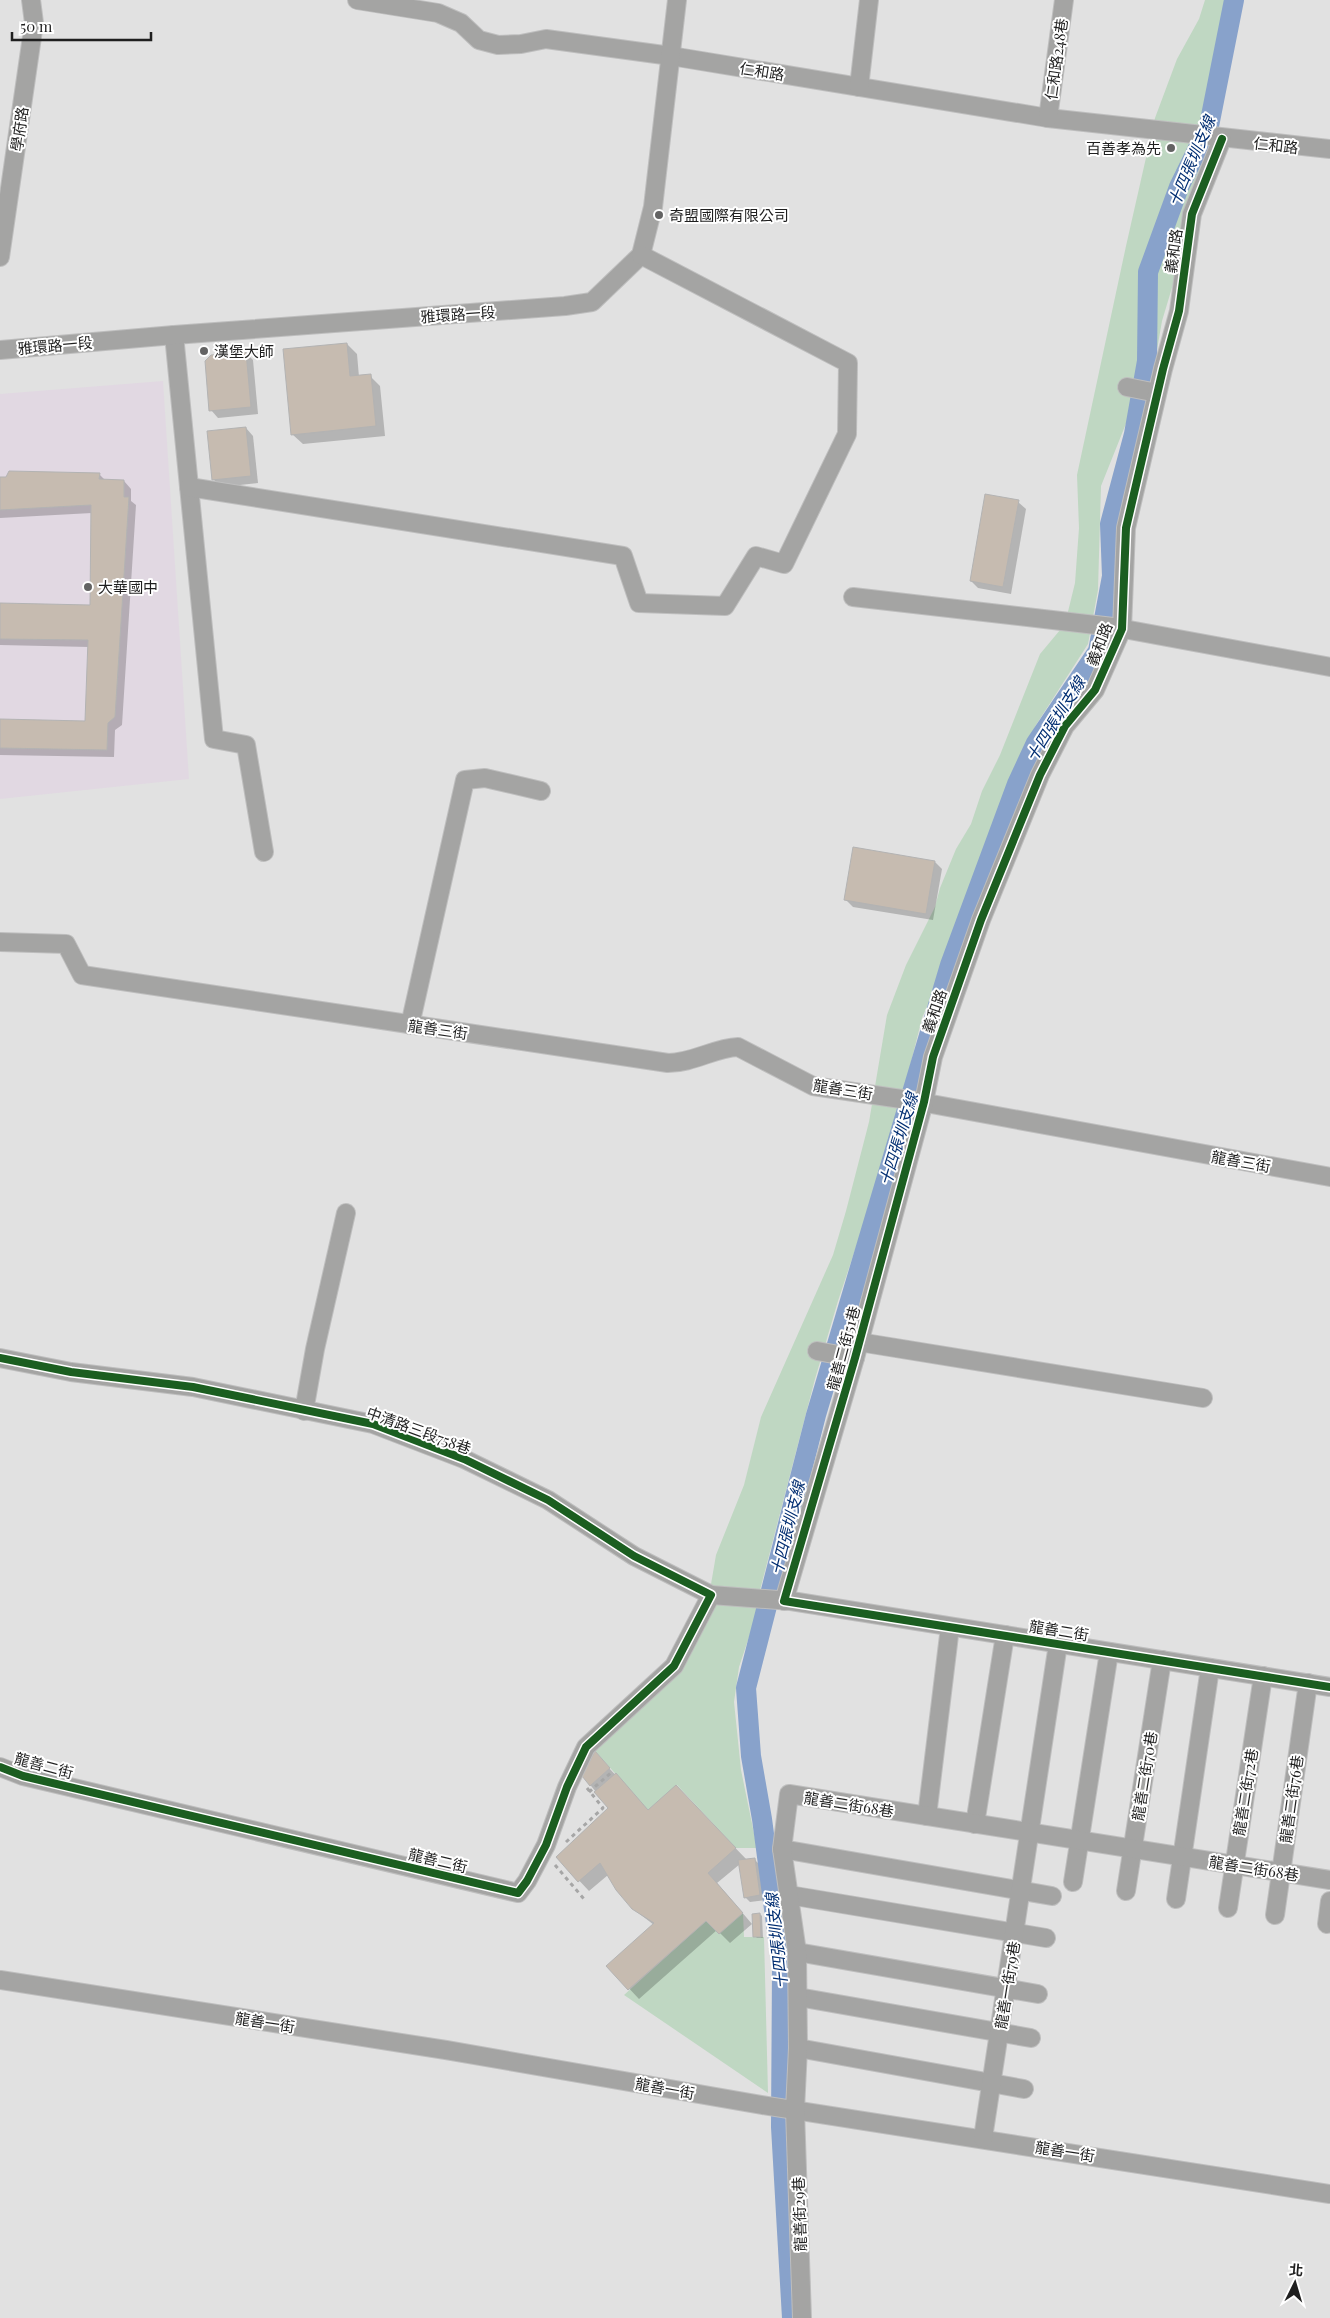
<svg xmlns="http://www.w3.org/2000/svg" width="1330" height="2318" viewBox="0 0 1330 2318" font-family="'Playfair Display','Noto Sans TC',serif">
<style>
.education{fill:#e1d8e2}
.green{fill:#bfd7c2}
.shadow{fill:#0003}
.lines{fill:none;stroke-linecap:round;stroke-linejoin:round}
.canal{stroke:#88a2cb;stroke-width:20}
.building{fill:#c6bbb0;stroke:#b3b3b3}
.minor-casing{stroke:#bebebe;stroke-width:20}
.path{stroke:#a6a6a6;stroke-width:3;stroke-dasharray:4 4;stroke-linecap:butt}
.minor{stroke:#a4a4a3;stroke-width:18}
.cycleway-casing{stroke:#fff;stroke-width:11}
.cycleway{stroke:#1b5e20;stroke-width:8}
.poi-dot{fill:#636363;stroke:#fff;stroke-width:2}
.labels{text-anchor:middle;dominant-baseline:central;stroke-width:4;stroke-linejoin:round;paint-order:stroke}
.street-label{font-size:15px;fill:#1f1f1f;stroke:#fff}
.poi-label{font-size:15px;fill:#1f1f1f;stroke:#fff;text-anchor:start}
.water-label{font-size:16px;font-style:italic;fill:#002d71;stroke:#fff}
</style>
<rect width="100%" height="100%" fill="#e1e1e1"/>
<path class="education" d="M163 381 189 779 0 799V394Z"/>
<g class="green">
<path d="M1205 0H1228L1204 129 1216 141 1162 321 1154 367 1141 412 1131 411 1101 486 1098 590 1088 644 1036 725 1018 759 943 970 922 1018 892 1139 838 1301 815 1379 759 1594 710 1590 716 1555 744 1485 761 1417 833 1255 846 1211 869 1122 887 1015 906 965 935 907 940 888 956 849 971 824 982 791 1000 755 1040 654 1065 624 1075 583 1079 528 1077 475 1126 246 1155 118 1177 59 1199 19Z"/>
<path d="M714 1599 760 1604 739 1667 734 1702 741 1770 757 1848H736L677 1785 648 1810 595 1751 589 1749 679 1668Z"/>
<path d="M743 1913 744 1937H764L768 2093 624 1995 706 1921 719 1933Z"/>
</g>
<g class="shadow">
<path d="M347 344 357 354 359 377 370 376 380 386 385 436 303 444 292 434Z"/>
<path d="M246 353 253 360 258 414 218 418 211 410Z"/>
<path d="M246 428 253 436 258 483 221 487 213 479Z"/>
<path d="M99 474 105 480 124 481 131 489V501L136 505 122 725 115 730 114 757 0 755V720L86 723 89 647 0 645V605L92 606V513L0 518V478Z"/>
<path d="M1018 502 1026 509 1011 594 978 588 971 581Z"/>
<path d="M935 862 942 869 933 920 853 907 846 900Z"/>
<path d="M595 1753 649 1811 686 1797 747 1860 754 1859 759 1864 765 1900 750 1902 745 1897 740 1864 717 1883 752 1924 730 1943 717 1930 639 1999 608 1966 654 1925 632 1908 608 1875 589 1891 557 1857 609 1808 583 1776Z"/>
<path d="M760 1914 762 1916 763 1938H757L755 1936Z"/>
</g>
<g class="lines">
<path class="canal" d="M792 2318 781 2127 782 1969 762 1819 751 1756 746 1688 816 1415 950 965 1017 784 1036 743 1098 651 1112 576 1110 524 1134 434 1147 361 1148 272 1179 187 1209 126 1234 0"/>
</g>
<g class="building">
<path d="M347 343 350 376 371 374 376 426 291 435 283 349Z"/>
<path d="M246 352 251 407 209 411 205 361 211 355Z"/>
<path d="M246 427 251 476 212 480 207 431Z"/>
<path d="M9 471 100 473 99 479 124 480V497H129L115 717 108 723 107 750 0 748V719L85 721 88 640 0 639V603L90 605 91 505 0 510V477H6Z"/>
<path d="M985 494 1019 500 1003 587 970 581Z"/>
<path d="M853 847 935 861 926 914 844 900Z"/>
<path d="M595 1751 610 1768 590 1786 582 1776Z"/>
<path d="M616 1773 648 1810 676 1785 736 1848 708 1873 743 1913 719 1934 706 1921 628 1990 606 1966 654 1923 632 1909 616 1890 600 1863 578 1882 556 1857 608 1808 594 1792Z"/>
<path d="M755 1858 760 1895 744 1898 738 1860Z"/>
<path d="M760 1913 761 1937H753L752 1914Z"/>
</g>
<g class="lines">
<defs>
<g id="minor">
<path d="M357 0 438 13 461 23 479 40 498 45 521 44 546 39 671 56 1048 118 1330 149"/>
<path d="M859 87 869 0"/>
<path d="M1048 118 1064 0"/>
<path d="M0 257 34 23 31 0"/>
<path d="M174 335 214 739 246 745 264 852"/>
<path d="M0 350 174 335 565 306 592 302 641 255 653 207 677 0"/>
<path d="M1127 387 1157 393"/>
<path d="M189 487 623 556 639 603 725 606 756 556 784 564 847 434 848 363 641 255"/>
<path d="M853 597 1113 627 1330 667"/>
<path d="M0 942 66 944 82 975 668 1063C693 1063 714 1048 738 1047L813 1086 915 1101 1330 1177"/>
<path d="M410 1025 465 780 485 778 541 791"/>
<path d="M859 1342 1203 1398"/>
<path d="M817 1351 855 1358"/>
<path d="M0 1358 71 1372 193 1387 373 1424 464 1459 548 1500 634 1556 711 1595 791 1601 1330 1687"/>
<path d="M304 1411 315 1349 346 1213"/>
<path d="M784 1601 855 1358 924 1102 933 1057 981 920 1040 775 1065 726 1095 690 1122 629 1126 528 1163 369 1179 311 1192 214 1222 139"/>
<path d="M0 1767 23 1776 518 1893 527 1881 546 1845 567 1787 586 1747 674 1666 711 1595"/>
<path d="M927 1816 950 1627"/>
<path d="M975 1824 1005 1635"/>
<path d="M782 1849 1052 1896"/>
<path d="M1073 1882 1109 1652"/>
<path d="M1126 1891 1162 1660"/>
<path d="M789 1895 1046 1938"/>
<path d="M1176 1899 1210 1668"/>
<path d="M1228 1908 1263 1676"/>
<path d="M1275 1915 1308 1683"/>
<path d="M1327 1924 1330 1901"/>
<path d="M797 1952 1038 1994"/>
<path d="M0 1980 446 2050 762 2105 1330 2194"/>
<path d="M798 1997 1031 2038"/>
<path d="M798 2048 1024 2089"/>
<path d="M983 2138 1058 1644"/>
<path d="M802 2318 795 2110 798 2048 797 1952 782 1849 789 1794 1330 1880"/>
</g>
</defs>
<use href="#minor" class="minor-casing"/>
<g class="path">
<path d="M589 1792 613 1771"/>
<path d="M566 1842 603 1808 587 1788"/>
<path d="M555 1865 584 1899"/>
</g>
<use href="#minor" class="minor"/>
<defs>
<g id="cycleway">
<path d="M1222 139 1192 214 1179 311 1163 369 1126 528 1122 629 1095 690 1065 726 1040 775 981 920 933 1057 924 1102 855 1358 784 1601 1330 1687"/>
<path d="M0 1358 71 1372 193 1387 373 1424 464 1459 548 1500 634 1556 711 1595 674 1666 586 1747 567 1787 546 1845 527 1881 518 1893 23 1776 0 1767"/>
</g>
</defs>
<use href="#cycleway" class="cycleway-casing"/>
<use href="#cycleway" class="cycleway"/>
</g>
<g class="poi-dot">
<circle cx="1171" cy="148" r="5"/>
<circle cx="659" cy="215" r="5"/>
<circle cx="204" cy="351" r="5"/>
<circle cx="88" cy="587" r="5"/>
</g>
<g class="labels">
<g class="street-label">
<text transform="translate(1056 59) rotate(-82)">仁和路248巷</text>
<text transform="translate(762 71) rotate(9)">仁和路</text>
<text transform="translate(19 129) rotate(-82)">學府路</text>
<text transform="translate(1276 145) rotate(6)">仁和路</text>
<text transform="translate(1173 251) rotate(-82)">義和路</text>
<text transform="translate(458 314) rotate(-4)">雅環路一段</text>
<text transform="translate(55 345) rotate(-5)">雅環路一段</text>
<text transform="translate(1099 644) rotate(-69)">義和路</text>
<text transform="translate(934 1011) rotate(-71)">義和路</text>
<text transform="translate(438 1029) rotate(8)">龍善三街</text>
<text transform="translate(843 1089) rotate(9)">龍善三街</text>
<text transform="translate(1241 1161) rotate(10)">龍善三街</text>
<text transform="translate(843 1348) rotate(-75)">龍善二街51巷</text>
<text transform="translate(419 1430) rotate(20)">中清路三段758巷</text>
<text transform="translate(1059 1630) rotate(9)">龍善二街</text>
<text transform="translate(44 1765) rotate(15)">龍善二街</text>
<text transform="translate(1144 1776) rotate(-81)">龍善二街70巷</text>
<text transform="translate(1245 1792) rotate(-81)">龍善二街72巷</text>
<text transform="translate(1291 1799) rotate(-82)">龍善二街76巷</text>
<text transform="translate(849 1804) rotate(9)">龍善二街68巷</text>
<text transform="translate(438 1860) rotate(13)">龍善二街</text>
<text transform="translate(1254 1868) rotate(9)">龍善二街68巷</text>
<text transform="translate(1007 1985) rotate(-81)">龍善一街79巷</text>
<text transform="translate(265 2022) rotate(9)">龍善一街</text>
<text transform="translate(665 2088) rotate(10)">龍善一街</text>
<text transform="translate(1065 2151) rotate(9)">龍善一街</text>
<text transform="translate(799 2214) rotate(-92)">龍善街29巷</text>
</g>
<g class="poi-label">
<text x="1161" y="148" text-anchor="end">百善孝為先</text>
<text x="669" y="215">奇盟國際有限公司</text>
<text x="214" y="351">漢堡大師</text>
<text x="98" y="587">大華國中</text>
</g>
<g class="water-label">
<text transform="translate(1191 161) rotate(-67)">十四張圳支線</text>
<text transform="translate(1055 719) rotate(-58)">十四張圳支線</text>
<text transform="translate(898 1139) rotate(-73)">十四張圳支線</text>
<text transform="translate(787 1528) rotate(-76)">十四張圳支線</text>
<text transform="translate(776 1941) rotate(-96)">十四張圳支線</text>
</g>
</g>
<g transform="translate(1295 2283) rotate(5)" stroke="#ffffff" stroke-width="4" paint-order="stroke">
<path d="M0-4L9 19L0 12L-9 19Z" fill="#1f1f1f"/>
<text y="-8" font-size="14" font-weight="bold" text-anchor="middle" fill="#1f1f1f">北</text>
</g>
<path d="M12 32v8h139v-8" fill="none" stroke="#1f1f1f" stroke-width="2.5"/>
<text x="20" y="32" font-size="15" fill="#1f1f1f" stroke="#ffffff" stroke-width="4" paint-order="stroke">50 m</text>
</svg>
